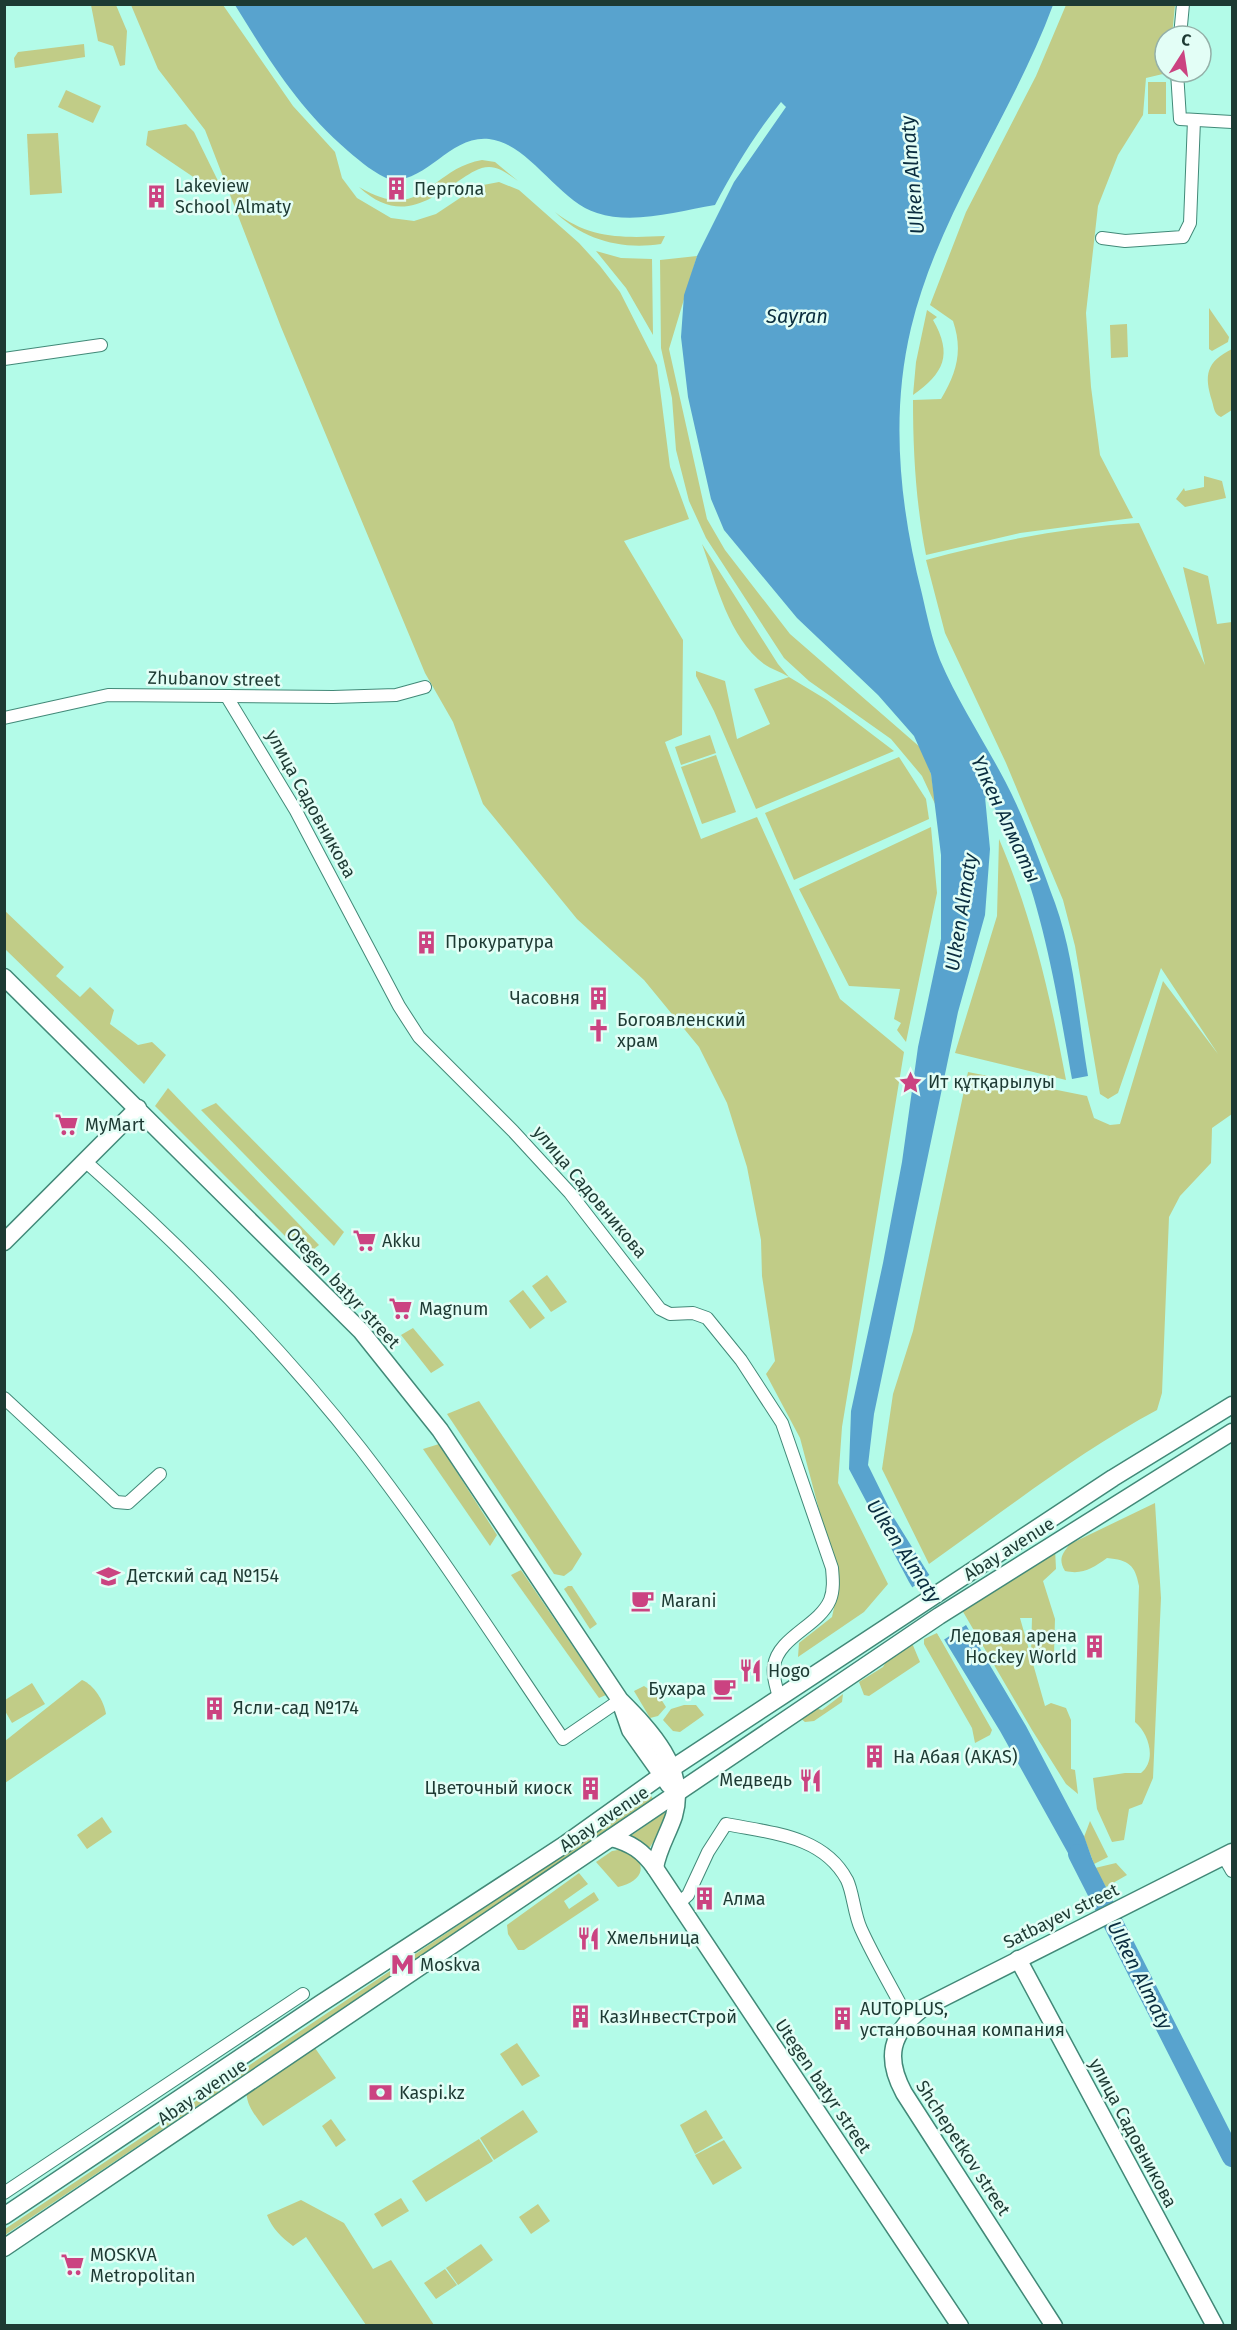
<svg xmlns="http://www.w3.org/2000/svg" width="1237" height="2330" viewBox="0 0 1237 2330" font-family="'Fira Sans',sans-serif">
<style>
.green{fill:#c1cc87}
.water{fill:#58a3ce}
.pier{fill:#b3fbe8}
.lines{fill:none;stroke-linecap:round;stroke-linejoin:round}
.river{stroke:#58a3ce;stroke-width:20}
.street-casing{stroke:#428978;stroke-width:14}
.secondary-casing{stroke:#428978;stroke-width:19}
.street{stroke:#fff;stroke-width:12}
.secondary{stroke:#fff;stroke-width:16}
.labels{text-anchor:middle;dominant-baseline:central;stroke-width:5;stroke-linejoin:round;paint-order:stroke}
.poi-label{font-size:18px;fill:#1d3a33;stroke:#e3fef6;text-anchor:start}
.street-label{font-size:18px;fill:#1d3a33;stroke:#e3fef6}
.water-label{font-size:20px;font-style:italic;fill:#0a2d3f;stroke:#e3fef6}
</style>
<rect width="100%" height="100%" fill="#b3fbe8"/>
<g class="green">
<path d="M91 5H116L127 31 125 65 120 66 113 46 98 41Z"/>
<path d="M131 5H223L293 106 335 152 342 178 357 198 391 218 414 221 436 214 478 186 499 182 519 190 579 243 600 266 620 292 657 365 670 467 689 519 624 541 683 640 682 735 665 742 701 839 757 817 840 999 904 1052 842 1427 838 1483 888 1584 864 1612 798 1657 799 1643 832 1617 839 1585 800 1438 766 1374 775 1361 762 1276 761 1240 747 1167 727 1103 699 1047 644 980 577 919 483 804 453 722 425 673 281 327 205 130 158 69Z"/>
<path d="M1066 5H1175L1172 36H1165V72L1167 73 1146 78 1143 115 1118 155 1098 206 1086 313 1091 387 1100 455 1133 518 1020 533 926 555C916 503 913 453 913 400L941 399C957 373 963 350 953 321L930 305 966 212 1036 76Z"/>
<path d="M84 44 85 57 15 68 14 58 18 52Z"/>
<rect x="1148" y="82" width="18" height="32"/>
<path d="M66 90 101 106 93 123 58 107Z"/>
<path d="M186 124 194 132 220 185 217 193 146 145 148 131Z"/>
<path d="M58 133 62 193 30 195 27 134Z"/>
<path d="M482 160 495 162 518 181C509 175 500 167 489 167 479 167 471 173 463 178 426 203 398 223 359 187 423 225 429 169 482 160Z"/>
<path d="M555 212C589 239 623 238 665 236L661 244C621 250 584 240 555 212Z"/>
<path d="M596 251 621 258 652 259 653 335 626 288Z"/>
<path d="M697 256 669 349 707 519 725 550 790 634 921 748 931 774 936 806 922 776 891 739 809 681 784 658 706 538 689 501 676 450 672 398 661 348 660 260Z"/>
<path d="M1209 308 1229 337 1228 342 1212 351 1209 349Z"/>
<path d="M927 310 937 317 933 320C953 355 944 373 913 395L916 362Z"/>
<path d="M1127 324 1128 357 1111 358 1110 325Z"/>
<path d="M1232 349V410L1221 417C1214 414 1214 408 1212 401 1204 375 1206 362 1232 349Z"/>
<path d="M1204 476 1222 481 1226 498 1185 507 1176 499 1184 488 1185 491 1204 487Z"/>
<path d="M1139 523 1205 665 1183 567 1208 576 1217 624 1232 622V1114L1212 1128 1211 1163 1180 1196 1169 1217 1162 1393 1157 1410C1077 1453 1004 1511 929 1564L882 1469 893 1394 913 1331 968 1072 1087 1096 1094 1118 1110 1125 1120 1124 1163 981 1218 1054 1161 968 1118 1093 1108 1099 1100 1094 1075 946 1063 900 1006 763 945 633 926 560C995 541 1068 527 1139 523Z"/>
<path d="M702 544 778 664 789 677 827 700 894 751 756 809 714 711 696 676V671L725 681 737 739 770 724 754 689 789 677C781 672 771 669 764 664 729 638 716 583 702 544Z"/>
<path d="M710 735 716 753 681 765 675 747Z"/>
<path d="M716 755 736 812 702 824 681 767Z"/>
<path d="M899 757 926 799 929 819 794 880 765 813Z"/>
<path d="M931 827 937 893 906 1042 897 1030 901 1023 894 1019 900 989 849 986 799 889Z"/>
<path d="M999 839C1033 919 1050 995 1066 1080L955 1053 997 916Z"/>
<path d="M4 910 64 967 56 976 80 997 90 987 114 1010 110 1024 138 1045 152 1042 166 1055 144 1084 5 949Z"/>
<path d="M168 1088 319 1245 305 1256 155 1106Z"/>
<path d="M216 1103 344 1232 334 1246 201 1110Z"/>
<path d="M547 1275 567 1302 551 1312 532 1286Z"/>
<path d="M523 1290 545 1318 530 1329 509 1301Z"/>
<path d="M413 1328 444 1365 431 1373 401 1335Z"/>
<path d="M479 1401 582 1554 572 1570 564 1576 554 1574 447 1414Z"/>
<path d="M439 1444 497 1535 490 1546 423 1449Z"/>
<path d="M1155 1503 1161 1598 1153 1778 1142 1804 1129 1809 1124 1840 1112 1842 1097 1809 1093 1778 1125 1773H1141C1157 1760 1149 1734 1135 1722L1139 1586C1135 1565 1129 1560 1107 1558 1093 1568 1083 1575 1065 1571 1058 1559 1062 1554 1070 1544Z"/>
<path d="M1055 1548 1056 1569 1043 1581 1055 1619 1054 1655 1031 1654 1032 1618H1020L1045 1706 1051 1703 1066 1708 1071 1720V1769L1075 1770 1078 1794 1066 1784 1032 1730 962 1610Z"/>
<path d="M521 1570 606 1695 599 1698 511 1575Z"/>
<path d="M568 1586H572L597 1624 590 1629 564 1589Z"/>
<path d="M937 1633 992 1730 990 1735 975 1743 972 1728 924 1644V1639Z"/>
<path d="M912 1643 920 1662 869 1696 864 1695 859 1682 883 1667 888 1658Z"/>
<path d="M82 1680C94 1685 104 1701 106 1714L5 1783V1741Z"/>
<path d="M32 1683 45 1704 12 1723 5 1711V1700Z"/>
<path d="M644 1686 659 1696 666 1707 658 1716 650 1718 634 1691Z"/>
<path d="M843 1694 842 1702 814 1721 805 1722 799 1717 811 1707 822 1710Z"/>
<path d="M684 1705H696L704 1715 680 1732 673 1731 663 1720 671 1709Z"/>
<path d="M651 1796 654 1800 5 2235V2229Z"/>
<path d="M668 1810 663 1827 650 1847 646 1848 629 1837Z"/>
<path d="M102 1817 112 1832 87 1849 77 1835Z"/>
<path d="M1090 1821 1108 1857 1094 1864 1084 1837Z"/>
<path d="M624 1849C650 1863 644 1881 618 1887L596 1862 612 1851Z"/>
<path d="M1116 1863 1127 1875 1106 1887 1095 1868Z"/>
<path d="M579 1873 588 1884 564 1901 569 1909 594 1892 599 1900 524 1950H518L508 1934 507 1925Z"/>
<path d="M517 2043 540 2076 522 2086 500 2054Z"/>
<path d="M315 2048 336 2078 263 2126C256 2116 245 2104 247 2091Z"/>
<path d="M523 2110 538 2132 494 2160 480 2138Z"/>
<path d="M706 2110 723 2138 695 2154 680 2125Z"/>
<path d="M331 2119 346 2140 336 2147 322 2126Z"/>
<path d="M479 2139 493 2161 426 2202 412 2181Z"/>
<path d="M724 2140 742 2168 713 2185 695 2155Z"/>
<path d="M401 2198 409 2211 382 2227 374 2214Z"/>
<path d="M301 2200 344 2223 373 2269 391 2260 434 2325H366L306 2237 293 2246C281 2237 272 2228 267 2215Z"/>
<path d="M538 2204 550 2221 531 2234 519 2217Z"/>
<path d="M481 2244 493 2260 458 2285 446 2268Z"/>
<path d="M445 2269 457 2285 436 2299 424 2283Z"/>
</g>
<path class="water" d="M235 5H1053C1012 116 939 212 911 328 890 416 900 508 922 594 927 616 932 639 940 660 958 702 984 741 1005 781 1025 819 1040 862 1055 903 1075 959 1078 1017 1088 1076L1072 1079C1059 1008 1035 846 985 797L990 849 985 915 958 1012 874 1414 868 1465 894 1518 928 1573 966 1625 1026 1726 1084 1836 1097 1873 1083 1880 1000 1731 909 1582 849 1469 851 1411 883 1263 902 1162 918 1047 941 939V855L931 774 914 736 878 695 797 618 724 530 711 499 688 397 681 337 684 295 697 256 734 182 786 107 781 102C755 134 734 169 715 205 678 211 634 225 597 213 558 201 529 143 489 139 450 135 428 182 391 180 375 174 361 162 348 151 298 108 269 60 235 5Z"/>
<path class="pier" d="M932 1573 969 1623 942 1641 910 1589Z"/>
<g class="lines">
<path class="river" d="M1078 1854 1232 2157"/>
<defs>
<g id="street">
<path d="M1180 36 1183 4"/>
<path d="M1177 72 1180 119 1232 122"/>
<path d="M1102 238 1125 241 1183 237 1190 223 1194 120"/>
<path d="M4 359 101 345"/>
<path d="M227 697 296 811 399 1006 419 1037 513 1131 570 1193 660 1309 670 1314 693 1313 707 1318 741 1360 782 1423 832 1568C833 1579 834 1590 830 1600 819 1626 778 1637 774 1666 772 1677 777 1688 779 1698"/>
<path d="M4 718 108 695 333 697 396 695 425 687"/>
<path d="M85 1161C184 1249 279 1344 361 1449 433 1542 497 1642 563 1739L620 1700"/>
<path d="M4 1398 116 1502 128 1503 160 1474"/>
<path d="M1224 1857 1232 1871"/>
<path d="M679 1903 688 1895 708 1852 726 1824C770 1833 823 1835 847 1880 853 1892 854 1914 861 1929 875 1960 893 1989 908 2019"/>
<path d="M4 2193 303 1994"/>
</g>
<g id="secondary">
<path d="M4 977 361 1331 440 1430 620 1700C650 1730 688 1769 674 1816 668 1834 658 1849 655 1868"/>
<path d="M4 1242 138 1108"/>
<path d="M621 1704 630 1730 669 1785"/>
<path d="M611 1838C631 1843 643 1851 655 1868L960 2326"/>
<path d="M1018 1959 1215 2326"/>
<path d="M4 2216 320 2004 564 1845 662 1775 779 1698 1113 1478 1232 1405"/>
<path d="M4 2248 939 1616 1232 1432"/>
<path d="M1054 2326 904 2093C885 2058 890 2033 923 2008L1232 1852"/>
</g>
</defs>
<use href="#street" class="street-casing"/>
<use href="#secondary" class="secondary-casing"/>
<use href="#street" class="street"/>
<use href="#secondary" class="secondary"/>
</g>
<defs>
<symbol id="building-bare" viewBox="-9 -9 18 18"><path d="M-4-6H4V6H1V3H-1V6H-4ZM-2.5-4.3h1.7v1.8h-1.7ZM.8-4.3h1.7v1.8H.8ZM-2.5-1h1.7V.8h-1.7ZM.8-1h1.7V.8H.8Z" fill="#cb4381" stroke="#e3fef6" stroke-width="2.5" paint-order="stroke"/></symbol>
<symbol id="church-bare" viewBox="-9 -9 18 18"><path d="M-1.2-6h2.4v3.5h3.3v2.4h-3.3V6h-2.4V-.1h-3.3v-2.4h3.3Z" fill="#cb4381" stroke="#e3fef6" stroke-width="2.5" paint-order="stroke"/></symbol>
<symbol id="sight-bare" viewBox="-9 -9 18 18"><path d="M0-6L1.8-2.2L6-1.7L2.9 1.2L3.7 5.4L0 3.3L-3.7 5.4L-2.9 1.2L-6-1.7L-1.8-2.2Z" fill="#cb4381" stroke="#e3fef6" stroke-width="2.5" paint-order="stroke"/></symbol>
<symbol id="supermarket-bare" viewBox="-9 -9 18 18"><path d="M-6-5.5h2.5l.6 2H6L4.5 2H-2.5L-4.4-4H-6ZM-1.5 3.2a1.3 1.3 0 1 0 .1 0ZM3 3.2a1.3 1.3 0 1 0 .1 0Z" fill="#cb4381" stroke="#e3fef6" stroke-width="2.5" paint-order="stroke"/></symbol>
<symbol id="school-bare" viewBox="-9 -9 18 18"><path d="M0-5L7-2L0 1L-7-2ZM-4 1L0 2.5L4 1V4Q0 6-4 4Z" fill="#cb4381" stroke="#e3fef6" stroke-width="2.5" paint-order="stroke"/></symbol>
<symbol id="cafe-bare" viewBox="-9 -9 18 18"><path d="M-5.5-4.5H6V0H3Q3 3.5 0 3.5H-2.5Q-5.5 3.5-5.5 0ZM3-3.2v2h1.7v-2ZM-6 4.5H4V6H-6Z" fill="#cb4381" stroke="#e3fef6" stroke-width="2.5" paint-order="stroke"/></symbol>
<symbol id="restaurant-bare" viewBox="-9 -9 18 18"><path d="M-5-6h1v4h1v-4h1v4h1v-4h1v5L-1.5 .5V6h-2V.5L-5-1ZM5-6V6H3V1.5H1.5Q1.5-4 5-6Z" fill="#cb4381" stroke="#e3fef6" stroke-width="2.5" paint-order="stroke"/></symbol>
<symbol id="metro-bare" viewBox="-9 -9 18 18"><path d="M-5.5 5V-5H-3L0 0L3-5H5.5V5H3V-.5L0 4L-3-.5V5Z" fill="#cb4381" stroke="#e3fef6" stroke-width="2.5" paint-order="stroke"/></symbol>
<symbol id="bank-bare" viewBox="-9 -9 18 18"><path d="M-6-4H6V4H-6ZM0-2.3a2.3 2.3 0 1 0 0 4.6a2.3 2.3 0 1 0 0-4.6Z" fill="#cb4381" stroke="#e3fef6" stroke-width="2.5" paint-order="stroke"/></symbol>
</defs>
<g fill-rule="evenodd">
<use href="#building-bare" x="380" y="172" width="33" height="33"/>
<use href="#building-bare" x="140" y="180" width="33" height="33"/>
<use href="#building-bare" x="410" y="926" width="33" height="33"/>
<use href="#building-bare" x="582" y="982" width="33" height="33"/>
<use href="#church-bare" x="582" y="1014" width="33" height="33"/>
<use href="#sight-bare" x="894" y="1066" width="33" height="33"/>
<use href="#supermarket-bare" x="50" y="1108" width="33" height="33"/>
<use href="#supermarket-bare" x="348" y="1224" width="33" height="33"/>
<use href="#supermarket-bare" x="384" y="1292" width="33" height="33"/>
<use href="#school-bare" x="92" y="1560" width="33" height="33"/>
<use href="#cafe-bare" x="626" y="1584" width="33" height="33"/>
<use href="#building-bare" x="1078" y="1630" width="33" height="33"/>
<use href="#restaurant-bare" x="734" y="1654" width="33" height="33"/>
<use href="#cafe-bare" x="708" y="1672" width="33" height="33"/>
<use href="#building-bare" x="198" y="1692" width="33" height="33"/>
<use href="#building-bare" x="858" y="1740" width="33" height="33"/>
<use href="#restaurant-bare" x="794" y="1764" width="33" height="33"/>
<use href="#building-bare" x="574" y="1772" width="33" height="33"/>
<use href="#building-bare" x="688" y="1882" width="33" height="33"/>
<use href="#restaurant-bare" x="572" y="1922" width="33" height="33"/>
<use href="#metro-bare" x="386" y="1948" width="33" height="33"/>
<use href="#building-bare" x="564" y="2000" width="33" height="33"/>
<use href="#building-bare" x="826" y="2002" width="33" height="33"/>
<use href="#bank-bare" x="364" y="2076" width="33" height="33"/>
<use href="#supermarket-bare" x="56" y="2248" width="33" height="33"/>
</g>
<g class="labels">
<g class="poi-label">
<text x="175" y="186">Lakeview<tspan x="175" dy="21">School Almaty</tspan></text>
<text x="414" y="189">Пергола</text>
<text x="445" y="942">Прокуратура</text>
<text x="580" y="998" text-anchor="end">Часовня</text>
<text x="617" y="1020">Богоявленский<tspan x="617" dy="21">храм</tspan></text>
<text x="928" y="1082">Ит құтқарылуы</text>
<text x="85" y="1125">MyMart</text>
<text x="382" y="1241">Akku</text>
<text x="419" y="1309">Magnum</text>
<text x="127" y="1576">Детский сад №154</text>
<text x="661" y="1601">Marani</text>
<text x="1077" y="1636" text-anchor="end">Ледовая арена<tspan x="1077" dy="21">Hockey World</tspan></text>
<text x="768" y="1671">Hogo</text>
<text x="706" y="1689" text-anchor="end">Бухара</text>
<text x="233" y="1708">Ясли-сад №174</text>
<text x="893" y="1757">На Абая (AKAS)</text>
<text x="792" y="1780" text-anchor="end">Медведь</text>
<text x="572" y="1788" text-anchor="end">Цветочный киоск</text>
<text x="723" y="1899">Алма</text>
<text x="607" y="1938">Хмельница</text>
<text x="420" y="1965">Moskva</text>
<text x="860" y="2009">AUTOPLUS,<tspan x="860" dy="21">установочная компания</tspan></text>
<text x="599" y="2017">КазИнвестСтрой</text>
<text x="399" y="2093">Kaspi.kz</text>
<text x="90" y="2255">MOSKVA<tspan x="90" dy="21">Metropolitan</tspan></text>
</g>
<g class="street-label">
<text transform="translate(214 679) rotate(1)">Zhubanov street</text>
<text transform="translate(311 804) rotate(61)">улица Садовникова</text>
<text transform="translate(590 1192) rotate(50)">улица Садовникова</text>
<text transform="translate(343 1288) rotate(47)">Otegen batyr street</text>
<text transform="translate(1009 1549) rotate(-32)">Abay avenue</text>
<text transform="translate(604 1819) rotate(-34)">Abay avenue</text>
<text transform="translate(1061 1916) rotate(-26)">Satbayev street</text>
<text transform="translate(823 2086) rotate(56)">Utegen batyr street</text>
<text transform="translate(202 2092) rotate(-34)">Abay avenue</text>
<text transform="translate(1133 2133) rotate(62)">улица Садовникова</text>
<text transform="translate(963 2148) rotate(57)">Shchepetkov street</text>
</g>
<g class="water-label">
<text transform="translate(912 175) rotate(-95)">Ulken Almaty</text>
<text x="797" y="316">Sayran</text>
<text transform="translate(1006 819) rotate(65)">Үлкен Алматы</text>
<text transform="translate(961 912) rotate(-81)">Ulken Almaty</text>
<text transform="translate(904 1551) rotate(57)">Ulken Almaty</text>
<text transform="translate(1140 1975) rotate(63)">Ulken Almaty</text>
</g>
</g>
<rect width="1237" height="2330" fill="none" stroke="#1d3a33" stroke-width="12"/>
<g transform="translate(1183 54) rotate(12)"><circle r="28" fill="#e3fef6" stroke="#94b0a8" stroke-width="1.5"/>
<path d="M0-4.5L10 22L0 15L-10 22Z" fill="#cb4381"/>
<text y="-9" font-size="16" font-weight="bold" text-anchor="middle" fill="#1d3a33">С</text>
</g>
</svg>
